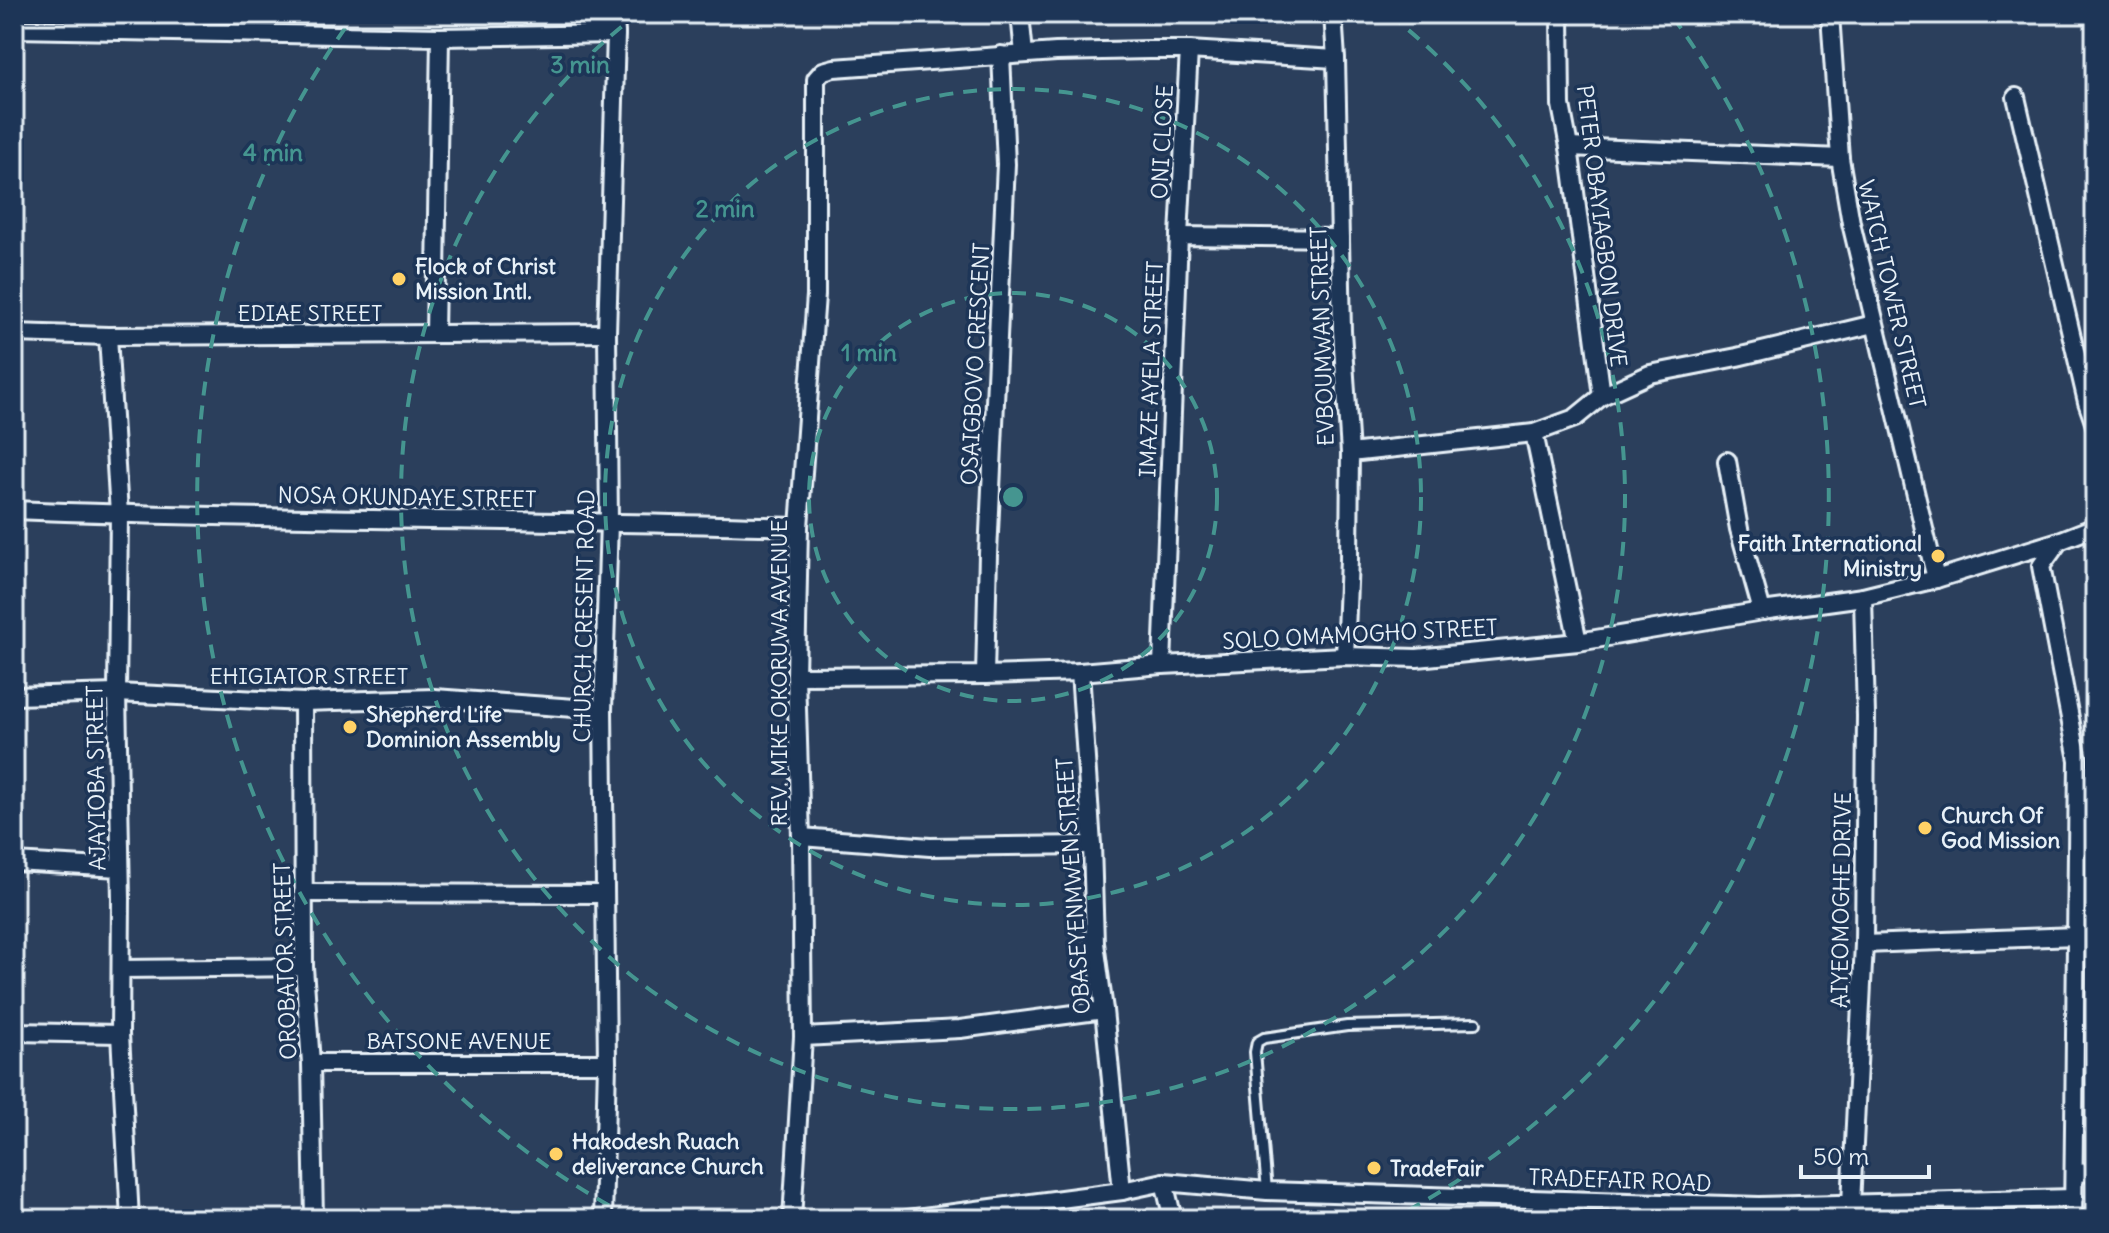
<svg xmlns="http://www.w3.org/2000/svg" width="2109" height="1233" viewBox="0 0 2109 1233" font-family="Delius,sans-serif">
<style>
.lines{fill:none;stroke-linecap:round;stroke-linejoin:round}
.lane-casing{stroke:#e8f1f8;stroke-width:14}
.street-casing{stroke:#e8f1f8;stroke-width:22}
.lane{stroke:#1d3557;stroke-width:8}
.street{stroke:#1d3557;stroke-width:16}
.ring{fill:none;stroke:#459590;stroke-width:4;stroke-dasharray:14 10}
.poi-dot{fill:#ffd166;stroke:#1d3557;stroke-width:3}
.labels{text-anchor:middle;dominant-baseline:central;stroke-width:7;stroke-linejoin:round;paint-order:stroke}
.street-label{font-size:22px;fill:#e8f1f8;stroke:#1d3557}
.poi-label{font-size:22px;font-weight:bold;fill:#e8f1f8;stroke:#1d3557;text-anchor:start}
.centre{fill:#459590;stroke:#1d3557;stroke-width:4}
.ring-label{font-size:24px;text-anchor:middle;font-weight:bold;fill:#459590;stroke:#1d3557;stroke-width:7;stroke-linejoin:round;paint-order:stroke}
</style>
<rect width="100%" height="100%" fill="#2b3f5c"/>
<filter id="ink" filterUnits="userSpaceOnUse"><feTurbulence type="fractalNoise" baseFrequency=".0125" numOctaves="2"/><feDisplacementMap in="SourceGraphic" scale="16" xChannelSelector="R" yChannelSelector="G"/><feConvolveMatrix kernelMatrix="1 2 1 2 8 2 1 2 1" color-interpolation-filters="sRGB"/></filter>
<g filter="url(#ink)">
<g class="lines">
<defs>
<path id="lane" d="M1267 1191 1255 1052 1257 1042 1264 1038 1347 1026 1476 1023"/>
<g id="street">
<path d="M1020 14 1024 54"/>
<path d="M1333 14 1336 59 1342 331 1350 453 1349 559 1345 656"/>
<path d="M1560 14 1561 105 1569 147 1602 396"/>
<path d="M1830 14 1840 158 1851 223 1936 579"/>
<path d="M14 29 440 37 616 34"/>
<path d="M2016 97 2087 402 2095 425"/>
<path d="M1569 147 1840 158"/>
<path d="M1179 236 1189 50"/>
<path d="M14 333 108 336 607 333"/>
<path d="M435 334 440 37"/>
<path d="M108 336 119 514 117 693 121 899 120 1034 130 1219"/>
<path d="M1534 433 1578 642"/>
<path d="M1350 453 1534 433 1575 418 1602 396 1650 374 1737 357 1874 324"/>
<path d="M1727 461 1739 529 1762 611"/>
<path d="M14 510C276 521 538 519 799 527"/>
<path d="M1162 665 1179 236 1340 238"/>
<path d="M1080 672 1092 845 1095 943 1104 1010 1122 1191"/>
<path d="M985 675 988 554 1006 164 1001 55"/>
<path d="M796 676 985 675 1080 672 1162 665 1345 656 1417 658 1578 642 1762 611 1863 597 1936 579 2059 541"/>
<path d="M14 696 117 693 303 702 434 698 603 710"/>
<path d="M303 702 304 967 311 1063 314 1219"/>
<path d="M801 837 930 847 1092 845"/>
<path d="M14 862 120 868"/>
<path d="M303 893 605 894"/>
<path d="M1864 944 2076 936"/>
<path d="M121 969 304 967"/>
<path d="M14 1032 120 1034"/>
<path d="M803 1037 960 1029 1104 1010"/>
<path d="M311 1063H607"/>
<path d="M2075 1173 2095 1172"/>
<path d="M1164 1182 1173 1219"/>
<path d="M1851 1204 1864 944 1866 716 1863 597"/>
<path d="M603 1219 607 1063 603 710 609 522 607 333 616 34 615 14"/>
<path d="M792 1219 803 1037 801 837 796 676 799 527 816 295V79L823 71 834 68 1056 52 1149 50H1189L1336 59"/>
<path d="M908 1219 1122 1191 1164 1182 1267 1191 1759 1206 2074 1198"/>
<path d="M2073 1219 2078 760 2041 566 2059 541 2095 527"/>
</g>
</defs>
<use href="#lane" class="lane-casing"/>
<use href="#street" class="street-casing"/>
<use href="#lane" class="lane"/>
<use href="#street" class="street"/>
</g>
</g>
<g class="ring">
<circle cx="1013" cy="497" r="204"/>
<circle cx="1013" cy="497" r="408"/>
<path d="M1390 15A612 612 0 1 1 636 15"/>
<path d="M630 1217A816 816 0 0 1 353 17M1673 17A816 816 0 0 1 1396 1217"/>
</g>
<g class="poi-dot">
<circle cx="399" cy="279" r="8"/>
<circle cx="1938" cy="556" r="8"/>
<circle cx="350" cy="727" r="8"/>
<circle cx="1925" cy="828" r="8"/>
<circle cx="556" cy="1154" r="8"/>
<circle cx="1374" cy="1168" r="8"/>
</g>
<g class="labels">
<g class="street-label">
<text transform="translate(1162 142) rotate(-87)">ONI CLOSE</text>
<text transform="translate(1602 226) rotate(83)">PETER OBAYIAGBON DRIVE</text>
<text transform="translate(1892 294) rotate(77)">WATCH TOWER STREET</text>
<text x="310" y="313">EDIAE STREET</text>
<text transform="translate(1322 336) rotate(-92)">EVBOUMWAN STREET</text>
<text transform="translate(975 364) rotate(-87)">OSAIGBOVO CRESCENT</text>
<text transform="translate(1151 369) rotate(-88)">IMAZE AYELA STREET</text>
<text transform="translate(407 497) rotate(1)">NOSA OKUNDAYE STREET</text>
<text transform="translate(584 616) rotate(-89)">CHURCH CRESENT ROAD</text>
<text transform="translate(1360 634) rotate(-3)">SOLO OMAMOGHO STREET</text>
<text transform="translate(779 673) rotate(-90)">REV. MIKE OKORUWA AVENUE</text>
<text x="309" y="676">EHIGIATOR STREET</text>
<text transform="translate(96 778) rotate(-91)">AJAYIOBA STREET</text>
<text transform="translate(1073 886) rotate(-94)">OBASEYENMWEN STREET</text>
<text transform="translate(1841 900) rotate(-89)">AIYEOMOGHE DRIVE</text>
<text transform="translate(285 961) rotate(-92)">OROBATOR STREET</text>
<text x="459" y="1041">BATSONE AVENUE</text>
<text transform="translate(1620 1180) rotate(2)">TRADEFAIR ROAD</text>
</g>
<g class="poi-label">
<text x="415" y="266">Flock of Christ<tspan x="415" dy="25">Mission Intl.</tspan></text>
<text x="1922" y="543" text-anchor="end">Faith International<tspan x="1922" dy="25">Ministry</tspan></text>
<text x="366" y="714">Shepherd Life<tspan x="366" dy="25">Dominion Assembly</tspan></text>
<text x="1941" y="815">Church Of<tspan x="1941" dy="25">God Mission</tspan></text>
<text x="572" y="1141">Hakodesh Ruach<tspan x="572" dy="25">deliverance Church</tspan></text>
<text x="1390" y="1168">TradeFair</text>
</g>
</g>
<circle cx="1013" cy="497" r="12" class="centre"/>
<g class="ring-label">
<text x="580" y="73">3 min</text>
<text x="273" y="161">4 min</text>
<text x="725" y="217">2 min</text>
<text x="869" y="361">1 min</text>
</g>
<rect width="2109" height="1233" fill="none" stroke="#1d3557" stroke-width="48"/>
<rect x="24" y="24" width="2061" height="1185" fill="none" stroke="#e8f1f8" stroke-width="3" filter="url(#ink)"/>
<path d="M1801 1165v12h128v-12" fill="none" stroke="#e8f1f8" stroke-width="4"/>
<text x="1813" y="1165" font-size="24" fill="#e8f1f8" stroke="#1d3557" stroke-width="6" paint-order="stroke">50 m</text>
</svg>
